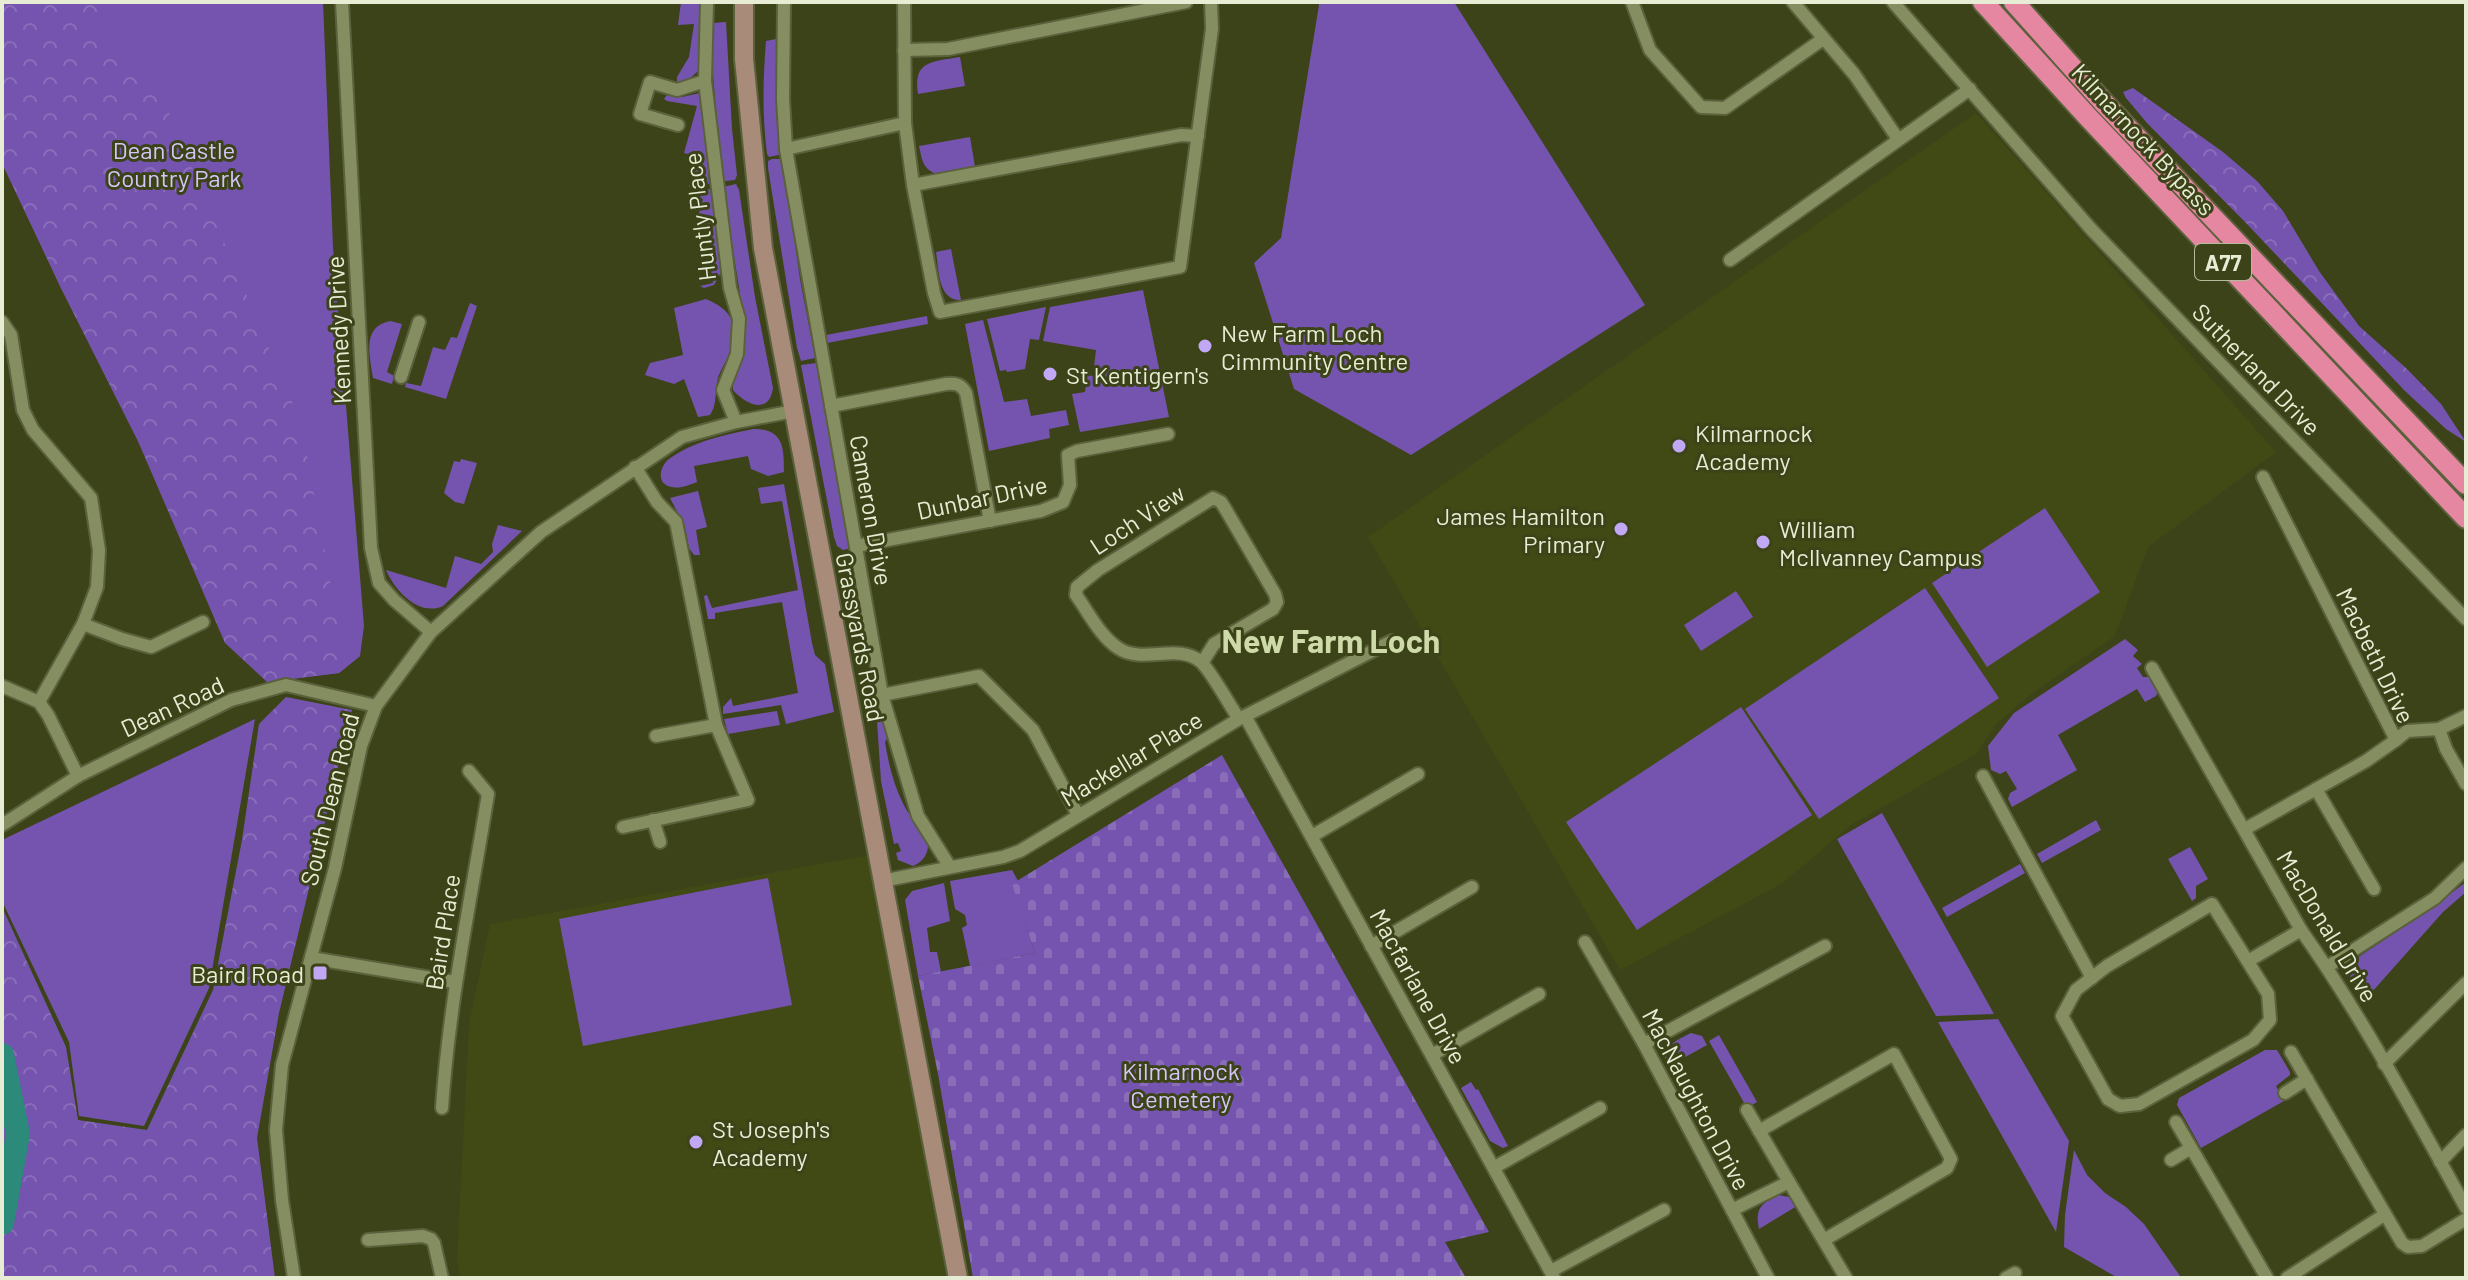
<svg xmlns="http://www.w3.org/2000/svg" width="2468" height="1280" viewBox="0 0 2468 1280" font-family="Barlow,sans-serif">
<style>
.built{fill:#414a15}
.green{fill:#7554af}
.forest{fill:url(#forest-crowns)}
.cemetery{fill:url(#cemetery-stones)}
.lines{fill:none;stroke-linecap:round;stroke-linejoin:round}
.river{stroke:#2b8a79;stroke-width:24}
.minor-casing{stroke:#5a613c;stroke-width:16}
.secondary-casing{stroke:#5a613c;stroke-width:22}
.trunk-casing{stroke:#5a613c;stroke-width:24}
.minor{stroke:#858e61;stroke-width:12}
.secondary{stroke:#a98b79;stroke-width:18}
.trunk{stroke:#e687a2;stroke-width:20}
.poi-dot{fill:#c0a8f4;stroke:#3c4318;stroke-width:3}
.labels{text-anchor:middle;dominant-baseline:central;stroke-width:6;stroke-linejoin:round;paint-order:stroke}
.shield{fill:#3c4318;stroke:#b4ba9c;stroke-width:2}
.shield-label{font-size:22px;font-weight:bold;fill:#e7edd5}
.street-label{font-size:24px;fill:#e7edd5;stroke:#3c4318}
.park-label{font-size:24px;fill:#d5c6fa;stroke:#3c4318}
.poi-label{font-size:24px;fill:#e7edd5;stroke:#3c4318;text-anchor:start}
.district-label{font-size:32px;font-weight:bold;fill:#cfdaa9;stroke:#3c4318}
</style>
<defs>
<pattern id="forest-crowns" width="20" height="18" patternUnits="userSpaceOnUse" patternTransform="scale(2)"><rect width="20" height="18" fill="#7554af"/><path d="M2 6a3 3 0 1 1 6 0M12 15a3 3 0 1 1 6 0" fill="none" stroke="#896db9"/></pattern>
<pattern id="cemetery-stones" width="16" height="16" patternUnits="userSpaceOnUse" patternTransform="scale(2)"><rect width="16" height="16" fill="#7554af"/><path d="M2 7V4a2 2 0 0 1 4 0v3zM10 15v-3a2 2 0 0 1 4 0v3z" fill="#896db9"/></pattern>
</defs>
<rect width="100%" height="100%" fill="#3c4318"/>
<g class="built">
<path d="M1976 113 2276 452 2148 547 2115 636 2030 695 1997 723 1976 754 1851 825 1783 883 1620 970 1368 537Z"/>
<path d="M869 855 950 1278H460L457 1260 469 1024 490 924Z"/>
</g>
<g class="green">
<path d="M2 2H323L333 247 364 626 360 656 339 673 267 682 137 439 61 288 2 163Z"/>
<path d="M681 2H699L702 63 698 71 682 86H677V77L689 57 694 24 678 25Z"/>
<path d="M1318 2H1454L1645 305 1411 455 1294 389 1254 263 1281 238 1319 5Z"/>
<path d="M726 22 732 129 737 175 735 180 725 181 722 180 713 74V23Z"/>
<path d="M776 39 783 154 769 157 767 154C762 115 763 79 766 41Z"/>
<path d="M960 57 965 86 918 94C913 60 932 62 960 57Z"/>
<path d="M700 93 703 94 709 184 689 187 698 157 684 153 697 106 667 101 664 99 667 95 682 97Z"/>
<path d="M970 137 975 167 936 174C922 168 922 159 919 146Z"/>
<path d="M772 159H783L800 279 815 358 801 361 797 348 768 168V161Z"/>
<path d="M736 184 739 190 755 297 773 388C769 416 745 404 733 390V377L745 337 744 319 723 187Z"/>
<path d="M710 189 722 271 714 285 704 288 700 286 713 283 705 230H697L699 213 703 199 688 194Z"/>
<path d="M951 249 961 300C938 301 939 270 936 252Z"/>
<path d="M1143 290 1169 417 1080 432 1072 394 1085 392 1087 375 1093 376 1096 350 1043 341 1050 307Z"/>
<path d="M706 299C730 309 739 323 731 349 728 359 721 368 718 378 714 392 718 403 710 415L698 417 684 379 674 384 645 375 650 363 683 355 674 308Z"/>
<path d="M470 303 477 306 446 399 405 387 406 383 421 386 433 347 445 350 451 337 457 338Z"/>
<path d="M1046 307 1039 340 1030 339 1025 369 1007 372 1006 370 1000 371 987 319Z"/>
<path d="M927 316 928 324 827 343 826 335Z"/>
<path d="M983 320 1004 402 1027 399 1031 416 1066 410 1069 425 1049 429 1050 438 989 451 965 324Z"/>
<path d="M390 321 402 324 387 372 394 376 392 384 373 378C370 356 361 327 390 321Z"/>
<path d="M816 363 852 548 843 550 837 546 834 537 804 381 801 365Z"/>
<path d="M753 429C783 429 784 446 784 472L768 476 751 469 748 456 694 466 697 482C689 485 680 489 672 487 656 485 659 467 669 459 694 441 724 435 753 429Z"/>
<path d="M461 459 477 463 464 504 455 502 444 493 454 461 460 462Z"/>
<path d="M784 484 812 643 815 655 825 664 834 712 786 724 781 705 723 714V707L731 698 733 706 798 693 782 602 715 613V619H708L704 596 707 595 712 608 798 590 782 501 761 504 758 488Z"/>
<path d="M698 491 707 527 696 530 700 555H694L689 548 685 527 670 498Z"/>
<path d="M2045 508 2100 592 1987 667 1932 583Z"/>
<path d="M498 525 522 531 443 606C419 617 395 591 386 570L446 588 455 556 481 564 493 552 492 544Z"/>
<path d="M1925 588 1999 698 1819 819 1745 709Z"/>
<path d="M1736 591 1753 617 1701 651 1684 625Z"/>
<path d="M2125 639 2138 650 2133 656 2142 664 2137 668 2143 677H2152L2160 688 2156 696 2145 702 2137 689 2058 735 2077 770 2012 807 2008 799 2010 793 2017 789 2006 771 2000 774 1991 770 1988 746 2014 713Z"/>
<path d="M1741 707 1812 815 1637 930 1566 822Z"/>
<path d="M777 711 780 725 728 734 724 719Z"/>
<path d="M255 719 209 988 144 1126 79 1116 69 1042 2 901V840Z"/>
<path d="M886 720 888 737 885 742C889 766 894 787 906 809 912 820 926 828 928 841 929 853 924 861 913 866L898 860 896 853 901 851 898 843 894 844 881 781 877 721Z"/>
<path d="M1882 813 1994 1014 1936 1016 1837 839Z"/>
<path d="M2096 820 2101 830 2042 863 2037 854Z"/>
<path d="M2190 847 2208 879 2196 886V898L2192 901 2168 859Z"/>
<path d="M2020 864 2025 873 1947 917 1942 908Z"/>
<path d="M1012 870 1018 881 1013 885 1035 953 970 966 962 928 967 925 965 915 955 909 950 881Z"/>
<path d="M768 878 792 1005 583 1046 559 919Z"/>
<path d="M2466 882V892L2443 912 2364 1001 2349 974 2352 964 2360 956 2426 912Z"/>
<path d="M944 883 950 921 927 928 930 952H937L941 972 918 976 905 900 912 891Z"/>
<path d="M1998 1019 2069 1141 2056 1232 1938 1022Z"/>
<path d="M1691 1033 1702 1036 1707 1045 1669 1066 1665 1059C1668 1043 1677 1040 1691 1033Z"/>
<path d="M1719 1035 1757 1102 1747 1108 1709 1041Z"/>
<path d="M2265 1050H2277L2290 1072V1075L2276 1086 2284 1101 2201 1148 2177 1105 2179 1098Z"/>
<path d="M1471 1082 1476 1090 1478 1089 1508 1146 1503 1148 1490 1141 1461 1088Z"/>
<path d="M2074 1150 2087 1175 2105 1193 2126 1207 2144 1224 2180 1276 2174 1278H2118L2064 1247 2065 1215Z"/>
<path d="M1778 1195 1789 1197 1797 1206 1759 1229C1755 1209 1760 1204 1778 1195Z"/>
</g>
<g class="forest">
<path d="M2 2H107L99 47 158 87 301 423 342 645 360 656 339 673 267 682 225 643 137 439 61 288 2 163Z"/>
<path d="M2133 88 2223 152 2257 181 2283 211 2319 271 2359 326 2407 369 2441 404 2466 442 2446 429 2405 391 2247 224 2147 123 2126 98 2123 92Z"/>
<path d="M286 697 352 710 279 1013 257 1138 275 1278H2V907L66 1047 78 1120 147 1130 213 990 242 840 259 724Z"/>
</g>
<path class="cemetery" d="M1222 755 1489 1232 1445 1242 1466 1278H973L938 1074 918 976 1035 953 1012 884Z"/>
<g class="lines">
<path class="river" d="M2 1055 18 1134 2 1223"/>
<defs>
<g id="minor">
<path d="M342 2 371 548 379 583 394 600 431 632"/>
<path d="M707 2 705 81 730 288 739 319 737 354 723 390 736 422"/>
<path d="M784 2 783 99 786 149 882 695 918 816 950 867"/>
<path d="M904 2 905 123 913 185 934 293 940 312 1180 267 1212 29 1211 2"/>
<path d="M1632 2 1650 50 1701 107 1725 108 1823 39"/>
<path d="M1793 2 1854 74 1898 139"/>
<path d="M1893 2 2091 229 2466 619"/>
<path d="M904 50 948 49 1186 2"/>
<path d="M678 125 640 114 650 82 677 90 705 81"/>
<path d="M786 149 905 123"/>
<path d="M913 185 1181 135 1198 136"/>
<path d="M1730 260 1970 89"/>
<path d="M2 322 11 335 23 410 33 430 91 498 99 550 97 587 83 624 39 702"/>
<path d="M401 377 419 322"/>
<path d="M831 406 946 384C956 383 961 384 966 393L990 521"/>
<path d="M635 467 657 502 676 522 716 725 656 736"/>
<path d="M856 546 1041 511 1063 502 1070 485 1068 455 1077 451 1168 434"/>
<path d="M83 624 122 639 151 647 203 622"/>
<path d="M1202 663 1214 644 1273 609 1277 602 1275 594 1226 510 1221 502 1213 498 1098 570 1077 587 1076 595C1089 613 1100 636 1118 648 1143 665 1178 642 1201 662 1211 671 1230 706 1239 719"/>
<path d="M2152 668 2301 930C2363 1018 2414 1114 2466 1208"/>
<path d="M2 686 39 702 48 715 78 776"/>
<path d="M882 695 979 676 1033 730 1078 815"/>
<path d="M1245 716 1554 1278"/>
<path d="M2439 729 2446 749 2466 784"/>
<path d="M2396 740 2407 731 2439 729 2466 716"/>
<path d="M1983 776 2092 978"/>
<path d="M2316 789 2374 889"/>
<path d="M653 820 660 842"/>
<path d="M2 825 78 776 231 700 286 685 376 706"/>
<path d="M623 827 748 800 716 725"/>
<path d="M2245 829 2366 761 2396 740 2263 477"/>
<path d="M1312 836 1418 774"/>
<path d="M882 881 1003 857 1020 851 1239 719 1392 641"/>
<path d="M2212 904 2268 994 2270 1020 2253 1040 2139 1104 2120 1106 2108 1099 2062 1016 2076 990 2107 966Z"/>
<path d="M1585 942 1644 1044 1768 1278"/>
<path d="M1371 946 1472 887"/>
<path d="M311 958 455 982"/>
<path d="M2248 961 2301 930"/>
<path d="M2327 967 2435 898 2466 868"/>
<path d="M1644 1044 1825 946"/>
<path d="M2291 1052 2402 1243 2408 1247 2422 1246 2466 1219"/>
<path d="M1432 1055 1539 994"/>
<path d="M2384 1064 2466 983"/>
<path d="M2285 1093 2307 1079"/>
<path d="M442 1108C449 1002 471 899 488 794L469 771"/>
<path d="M2176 1122 2267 1278"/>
<path d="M1759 1131 1894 1054 1951 1159 1947 1168 1824 1240"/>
<path d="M2171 1160 2191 1148"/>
<path d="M2440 1162 2466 1135"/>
<path d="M1495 1167 1600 1108"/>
<path d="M1789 1182 1846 1278"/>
<path d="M1732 1210 1789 1182 1747 1110"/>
<path d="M368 1240 423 1236 431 1239 434 1243 442 1278"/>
<path d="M1551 1271 1664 1210"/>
<path d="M294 1278 282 1200 276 1130 282 1065 335 868 361 746 376 706 431 632 541 532 682 437 736 422 794 411"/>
<path d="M2006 1278 2015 1273"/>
<path d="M2287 1278 2384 1215"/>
</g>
<path id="secondary" d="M744 2V59L763 248 958 1278"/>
<g id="trunk">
<path d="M1983 2 2087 116 2466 518"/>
<path d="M2014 2 2104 103 2466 484"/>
</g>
</defs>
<use href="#minor" class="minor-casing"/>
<use href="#secondary" class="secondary-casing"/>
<use href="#trunk" class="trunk-casing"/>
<use href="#minor" class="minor"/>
<use href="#secondary" class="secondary"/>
<use href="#trunk" class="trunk"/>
</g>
<g class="poi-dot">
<circle cx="1205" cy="346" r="8"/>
<circle cx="1050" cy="374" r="8"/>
<circle cx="1679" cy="446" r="8"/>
<circle cx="1621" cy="529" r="8"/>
<circle cx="1763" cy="542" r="8"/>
<rect x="312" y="965" width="16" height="16" rx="4"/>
<circle cx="696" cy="1142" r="8"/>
</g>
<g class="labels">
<rect class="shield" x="2195" y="244" width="56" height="36" rx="6"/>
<g class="shield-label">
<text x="2223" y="262">A77</text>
</g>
<g class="street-label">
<text transform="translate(2144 139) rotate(47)">Kilmarnock Bypass</text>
<text transform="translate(699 217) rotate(-97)">Huntly Place</text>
<text transform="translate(338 330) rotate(-93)">Kennedy Drive</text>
<text transform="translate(2257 369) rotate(46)">Sutherland Drive</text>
<text transform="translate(982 497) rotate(-12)">Dunbar Drive</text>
<text transform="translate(872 510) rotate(80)">Cameron Drive</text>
<text transform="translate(1137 519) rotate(-33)">Loch View</text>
<text transform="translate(861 637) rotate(79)">Grassyards Road</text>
<text transform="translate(2376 655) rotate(64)">Macbeth Drive</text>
<text transform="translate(172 706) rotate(-25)">Dean Road</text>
<text transform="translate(1131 758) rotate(-31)">Mackellar Place</text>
<text transform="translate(329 799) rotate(-76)">South Dean Road</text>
<text transform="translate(2328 926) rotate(59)">MacDonald Drive</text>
<text transform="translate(442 932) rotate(-81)">Baird Place</text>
<text transform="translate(1419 986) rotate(61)">Macfarlane Drive</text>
<text transform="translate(1697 1099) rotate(62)">MacNaughton Drive</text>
</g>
<g class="park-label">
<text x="174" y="149">Dean Castle<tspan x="174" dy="28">Country Park</tspan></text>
<text x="1181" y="1070">Kilmarnock<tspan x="1181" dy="28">Cemetery</tspan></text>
</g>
<g class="poi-label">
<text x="1221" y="332">New Farm Loch<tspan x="1221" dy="28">Cimmunity Centre</tspan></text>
<text x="1066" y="374">St Kentigern's</text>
<text x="1695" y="432">Kilmarnock<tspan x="1695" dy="28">Academy</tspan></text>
<text x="1605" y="515" text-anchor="end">James Hamilton<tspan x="1605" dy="28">Primary</tspan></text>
<text x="1779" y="528">William<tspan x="1779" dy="28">McIlvanney Campus</tspan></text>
<text x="304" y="973" text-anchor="end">Baird Road</text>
<text x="712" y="1128">St Joseph's<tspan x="712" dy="28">Academy</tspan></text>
</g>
<g class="district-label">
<text x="1331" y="640">New Farm Loch</text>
</g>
</g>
<rect width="2468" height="1280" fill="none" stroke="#e7edd5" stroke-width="8"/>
</svg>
